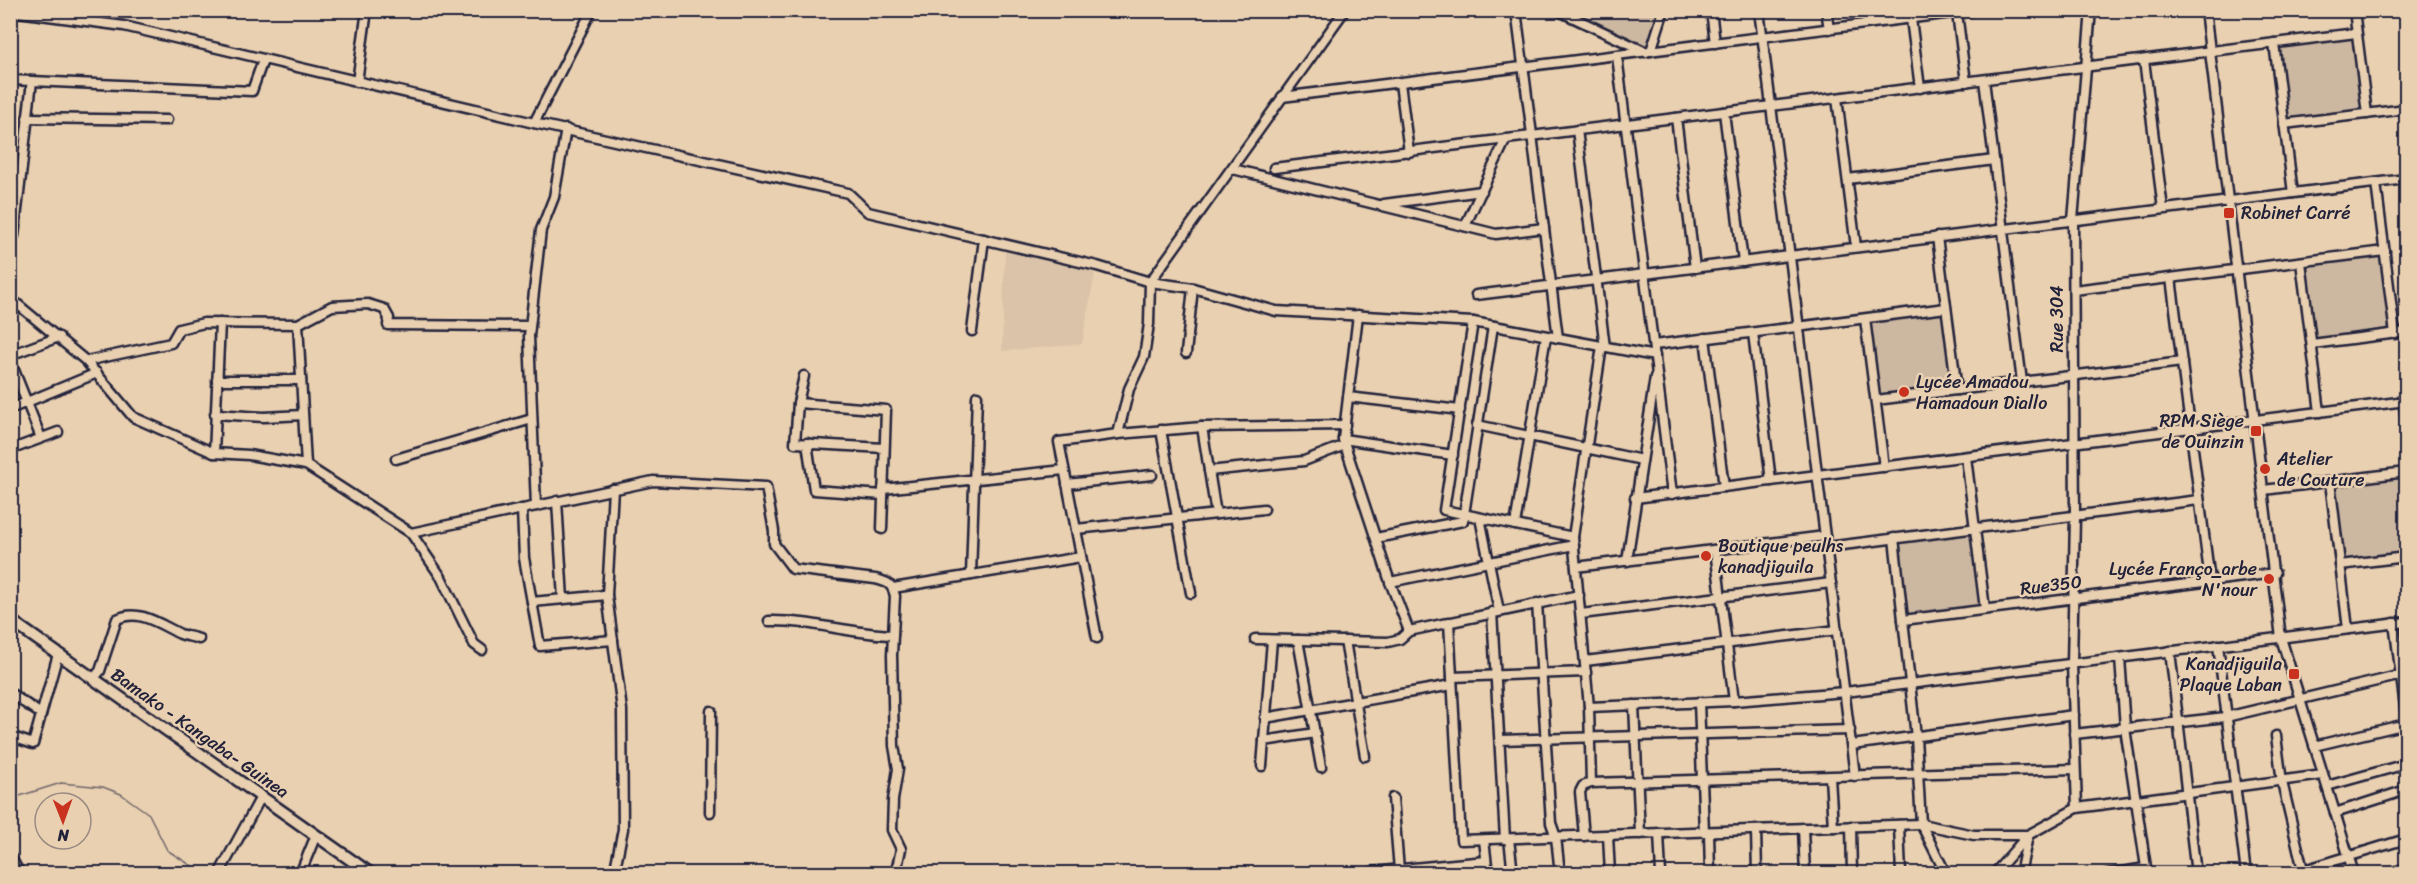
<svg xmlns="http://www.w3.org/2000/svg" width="2417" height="884" viewBox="0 0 2417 884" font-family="Sriracha,sans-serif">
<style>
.built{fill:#dac3a8}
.green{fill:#ccb7a0;stroke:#776c6e;stroke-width:1.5}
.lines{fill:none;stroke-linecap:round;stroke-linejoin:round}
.stream{stroke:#6f6569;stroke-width:1.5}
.minor-casing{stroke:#22223b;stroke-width:13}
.major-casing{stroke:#22223b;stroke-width:15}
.minor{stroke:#e9d0b1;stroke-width:8}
.major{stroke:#e9d0b1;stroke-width:10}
.poi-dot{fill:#c8321e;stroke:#e9d0b1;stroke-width:2}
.labels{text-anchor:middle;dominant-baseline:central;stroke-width:5;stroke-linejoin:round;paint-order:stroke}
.poi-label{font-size:18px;fill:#22223b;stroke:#e9d0b1;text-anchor:start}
.street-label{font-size:18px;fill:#22223b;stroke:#e9d0b1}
</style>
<rect width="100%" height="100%" fill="#e9d0b1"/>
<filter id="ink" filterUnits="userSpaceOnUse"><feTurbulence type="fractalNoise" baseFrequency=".0167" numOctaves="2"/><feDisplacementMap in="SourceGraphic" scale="12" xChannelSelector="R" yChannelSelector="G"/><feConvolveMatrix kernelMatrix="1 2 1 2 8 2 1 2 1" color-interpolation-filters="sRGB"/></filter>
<g filter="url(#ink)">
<path class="built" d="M1005 248 1096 267 1082 344 1002 351Z"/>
<g class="green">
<path d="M1565 11H1659L1647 48Z"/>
<path d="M2353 35 2362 112 2287 121 2278 44Z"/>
<path d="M2380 255 2390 331 2315 340 2306 263Z"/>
<path d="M1943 312 1952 389 1877 397 1868 321Z"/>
<path d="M2406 476V553L2344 561 2335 484Z"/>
<path d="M1971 530 1981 607 1906 616 1896 540Z"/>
</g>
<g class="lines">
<path class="stream" d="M10 799 61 783 103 787 121 794 149 814 167 850 195 868 193 874"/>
<defs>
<g id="minor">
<path d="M1516 10 1558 338"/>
<path d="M1557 10 1646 52"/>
<path d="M1711 10 1715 43"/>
<path d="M1759 10 1855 776"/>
<path d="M1826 10 1829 29"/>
<path d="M2205 10 2281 638 2354 874"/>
<path d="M2354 10 2367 114"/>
<path d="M10 11 124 26 534 123 848 193 868 212 1097 266 1150 282 1193 288 1276 311 1473 322 1655 356"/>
<path d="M1957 13 1966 82"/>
<path d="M1911 19 1920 88"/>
<path d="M2274 43 2293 193"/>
<path d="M1651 51 1664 10"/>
<path d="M1617 56 1672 494"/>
<path d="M2144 60 2163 209"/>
<path d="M10 80 252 91 263 60"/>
<path d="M1984 80 2022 382"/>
<path d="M357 82 367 10"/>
<path d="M1400 83 1409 152"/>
<path d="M1282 97 1977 10"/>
<path d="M1837 98 1856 247"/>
<path d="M1724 112 1743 262"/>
<path d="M27 118 167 120"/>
<path d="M1676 118 1695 268"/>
<path d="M534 123 592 10"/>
<path d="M2284 124 2406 109"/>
<path d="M1577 130 1605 347"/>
<path d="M1274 168 2356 33"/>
<path d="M1233 169 1496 234 1544 228"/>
<path d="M1848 179 1994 160"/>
<path d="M2376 183 2395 334"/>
<path d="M1384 204 1482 191"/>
<path d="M1465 226 1506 139"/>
<path d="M14 236 32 81"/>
<path d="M1937 237 1957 390"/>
<path d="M2301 262 2320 412"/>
<path d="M2171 278 2210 581"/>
<path d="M2074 290 2385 251"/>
<path d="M1476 295 2406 179"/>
<path d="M10 298 86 361 133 417 214 453 249 455 306 465 411 533 441 577 474 644 482 650"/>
<path d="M1358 315 1343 439 1390 582 1409 631"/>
<path d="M1865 319 1884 467"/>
<path d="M1473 322 1444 510 1573 537"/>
<path d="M298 324 306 465"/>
<path d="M972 331 984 239"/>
<path d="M1753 333 1771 481"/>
<path d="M1705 338 1724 487"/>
<path d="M2312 344 2406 332"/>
<path d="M1654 345 1946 308"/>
<path d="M1186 353 1193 288"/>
<path d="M10 355 59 337"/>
<path d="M10 360 41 438"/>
<path d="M86 361 171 343 179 329 204 323 298 324 332 306 368 304 384 309 389 318 388 325 530 326"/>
<path d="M804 376 798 403 795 443 884 448"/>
<path d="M217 380H301"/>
<path d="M1348 397 1460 410"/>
<path d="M1876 400 2182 362"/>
<path d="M2404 401 2406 424"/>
<path d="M798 403 886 410 882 529"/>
<path d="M10 409 97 373"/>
<path d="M215 414 264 417 303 415"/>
<path d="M1477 425 1642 460"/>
<path d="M1202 427 1216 514"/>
<path d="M1161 430 1191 593"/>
<path d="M1118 434 1129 389 1144 357 1149 324 1150 282 1345 10"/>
<path d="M1343 439 1453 455"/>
<path d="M807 443 814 490 883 495"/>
<path d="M10 450 58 432"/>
<path d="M214 453 220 323"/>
<path d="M1966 457 1985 609"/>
<path d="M396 459 532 419"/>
<path d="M1209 471 1304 461 1345 445"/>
<path d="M2330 482 2348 629"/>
<path d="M1067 484 1152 475"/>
<path d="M613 489 607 595 622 710 623 829 614 874"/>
<path d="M883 489 1064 470"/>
<path d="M2264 490 2406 472"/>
<path d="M1635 498 2406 401"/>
<path d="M557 501 563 599"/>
<path d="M536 506 529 336 541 230 554 197 566 129"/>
<path d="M522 509 524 558 540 646 613 640"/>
<path d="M1480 518 1499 611"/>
<path d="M1515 525 1546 336"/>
<path d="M1076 529 1264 509"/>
<path d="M411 533 653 481 766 487 774 531V544L793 569 875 579C887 582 892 583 895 596L892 655 894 746 898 769 893 800 892 830 901 849 897 867"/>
<path d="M1376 538 1463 521 1493 326"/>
<path d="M1894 538 1916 737 1921 824 1946 874"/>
<path d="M1827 547 2199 500"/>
<path d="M1715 550 1734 701"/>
<path d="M1627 561 1655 377"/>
<path d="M2340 565 2406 557"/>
<path d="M1576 567 1825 536"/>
<path d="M971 575 977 396"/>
<path d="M1390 582 1574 545"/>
<path d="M893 588 1081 557"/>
<path d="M532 602 607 595"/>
<path d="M1537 603 1551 823 1556 837 1560 874"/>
<path d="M1492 612 1505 839"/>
<path d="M1581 614 1831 583"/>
<path d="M1903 620 2275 573"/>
<path d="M769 621C811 620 851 634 893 635"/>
<path d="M1449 622 1461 840 1921 824 1974 835H2028L2077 808 2323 775"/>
<path d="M2394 623 2406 715"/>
<path d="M1097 638 1059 442 1118 434 1202 427 1345 425"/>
<path d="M1255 639 1388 642 1400 639 1409 631 1579 595"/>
<path d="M1298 640 1321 767"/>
<path d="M1345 641 1365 756"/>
<path d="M2218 645 2246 874"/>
<path d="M2170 651 2196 874"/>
<path d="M2120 658 2125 728 2147 874"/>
<path d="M1585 661 1837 630"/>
<path d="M1452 677 1586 672"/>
<path d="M93 679 100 671 117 619C139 608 161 625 180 634 186 636 193 637 199 639"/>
<path d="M10 693 41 714"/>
<path d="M1699 702 1704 832"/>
<path d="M1634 705 1640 834"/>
<path d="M1589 707 1734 701 1845 692 2406 622"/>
<path d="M1265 718 1452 685"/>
<path d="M2074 734 2226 717 2406 674"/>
<path d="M10 736 33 744 58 654"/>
<path d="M2276 736 2282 782 2304 874"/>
<path d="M1500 740 1850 730"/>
<path d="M1264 741 1315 733"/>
<path d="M1852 745 2074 715"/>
<path d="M2314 746 2406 724"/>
<path d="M1262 766 1272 640"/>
<path d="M1830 777 1833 827"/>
<path d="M1591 783 1589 707 1573 537 1602 346"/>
<path d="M2327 786 2406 764"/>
<path d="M1393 798 1399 870"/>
<path d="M2077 808 2072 664 2075 516 2073 220 2091 10"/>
<path d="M710 812 711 711"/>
<path d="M2335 813 2406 790"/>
<path d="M1899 825 1901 874"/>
<path d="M1851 826 1852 874"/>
<path d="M1803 828 1805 874"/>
<path d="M1756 830 1757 874"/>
<path d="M1709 832 1710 874"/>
<path d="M1659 833 1661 874"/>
<path d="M1608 835 1610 874"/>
<path d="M1584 836 1580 792 1583 786 1591 783 2075 769"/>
<path d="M1509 839 1513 874"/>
<path d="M1484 840 1488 874"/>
<path d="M10 856 20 874"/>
<path d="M1371 872 1486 861"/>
<path d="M219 874 261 797"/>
<path d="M300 874 316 835"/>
<path d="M1994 874 2028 835"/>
<path d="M2020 874 2028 836"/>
<path d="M2108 874 2146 868"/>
<path d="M2291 874 2406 839"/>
<path d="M2389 874 2406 868"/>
</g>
<path id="major" d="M10 620 371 874"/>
</defs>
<use href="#minor" class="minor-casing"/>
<use href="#major" class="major-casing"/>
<use href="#minor" class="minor"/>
<use href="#major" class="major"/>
</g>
</g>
<g class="poi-dot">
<rect x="2223" y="207" width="12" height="12" rx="3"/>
<circle cx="1904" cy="392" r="6"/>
<rect x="2250" y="425" width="12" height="12" rx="3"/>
<circle cx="2265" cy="469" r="6"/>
<circle cx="1706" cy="556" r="6"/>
<circle cx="2269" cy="579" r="6"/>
<rect x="2288" y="668" width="12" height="12" rx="3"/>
</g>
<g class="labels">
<g class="poi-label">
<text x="2241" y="213">Robinet Carré</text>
<text x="1916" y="382">Lycée Amadou<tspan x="1916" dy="21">Hamadoun Diallo</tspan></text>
<text x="2244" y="421" text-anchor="end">RPM Siège<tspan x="2244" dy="21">de Ouinzin</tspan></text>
<text x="2277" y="459">Atelier<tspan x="2277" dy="21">de Couture</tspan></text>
<text x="1718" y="546">Boutique peulhs<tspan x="1718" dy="21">kanadjiguila</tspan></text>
<text x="2257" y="569" text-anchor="end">Lycée Franço_arbe<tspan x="2257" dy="21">N'nour</tspan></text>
<text x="2282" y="664" text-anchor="end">Kanadjiguila<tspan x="2282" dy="21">Plaque Laban</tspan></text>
</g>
<g class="street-label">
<text transform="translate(2057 319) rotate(-90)">Rue 304</text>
<text transform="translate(2051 585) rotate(-7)">Rue350</text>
<text transform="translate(200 733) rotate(35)">Bamako - Kangaba- Guinea</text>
</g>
</g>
<rect width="2417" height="884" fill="none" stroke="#e9d0b1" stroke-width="36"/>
<rect x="18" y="18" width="2381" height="848" fill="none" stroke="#22223b" stroke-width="2" filter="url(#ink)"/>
<g transform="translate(63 821) rotate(179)"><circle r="28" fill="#e9d0b1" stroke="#998a82" stroke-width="1.5"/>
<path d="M0-4.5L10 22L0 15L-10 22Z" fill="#c8321e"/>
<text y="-9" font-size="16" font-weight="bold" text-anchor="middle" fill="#22223b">N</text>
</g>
</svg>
